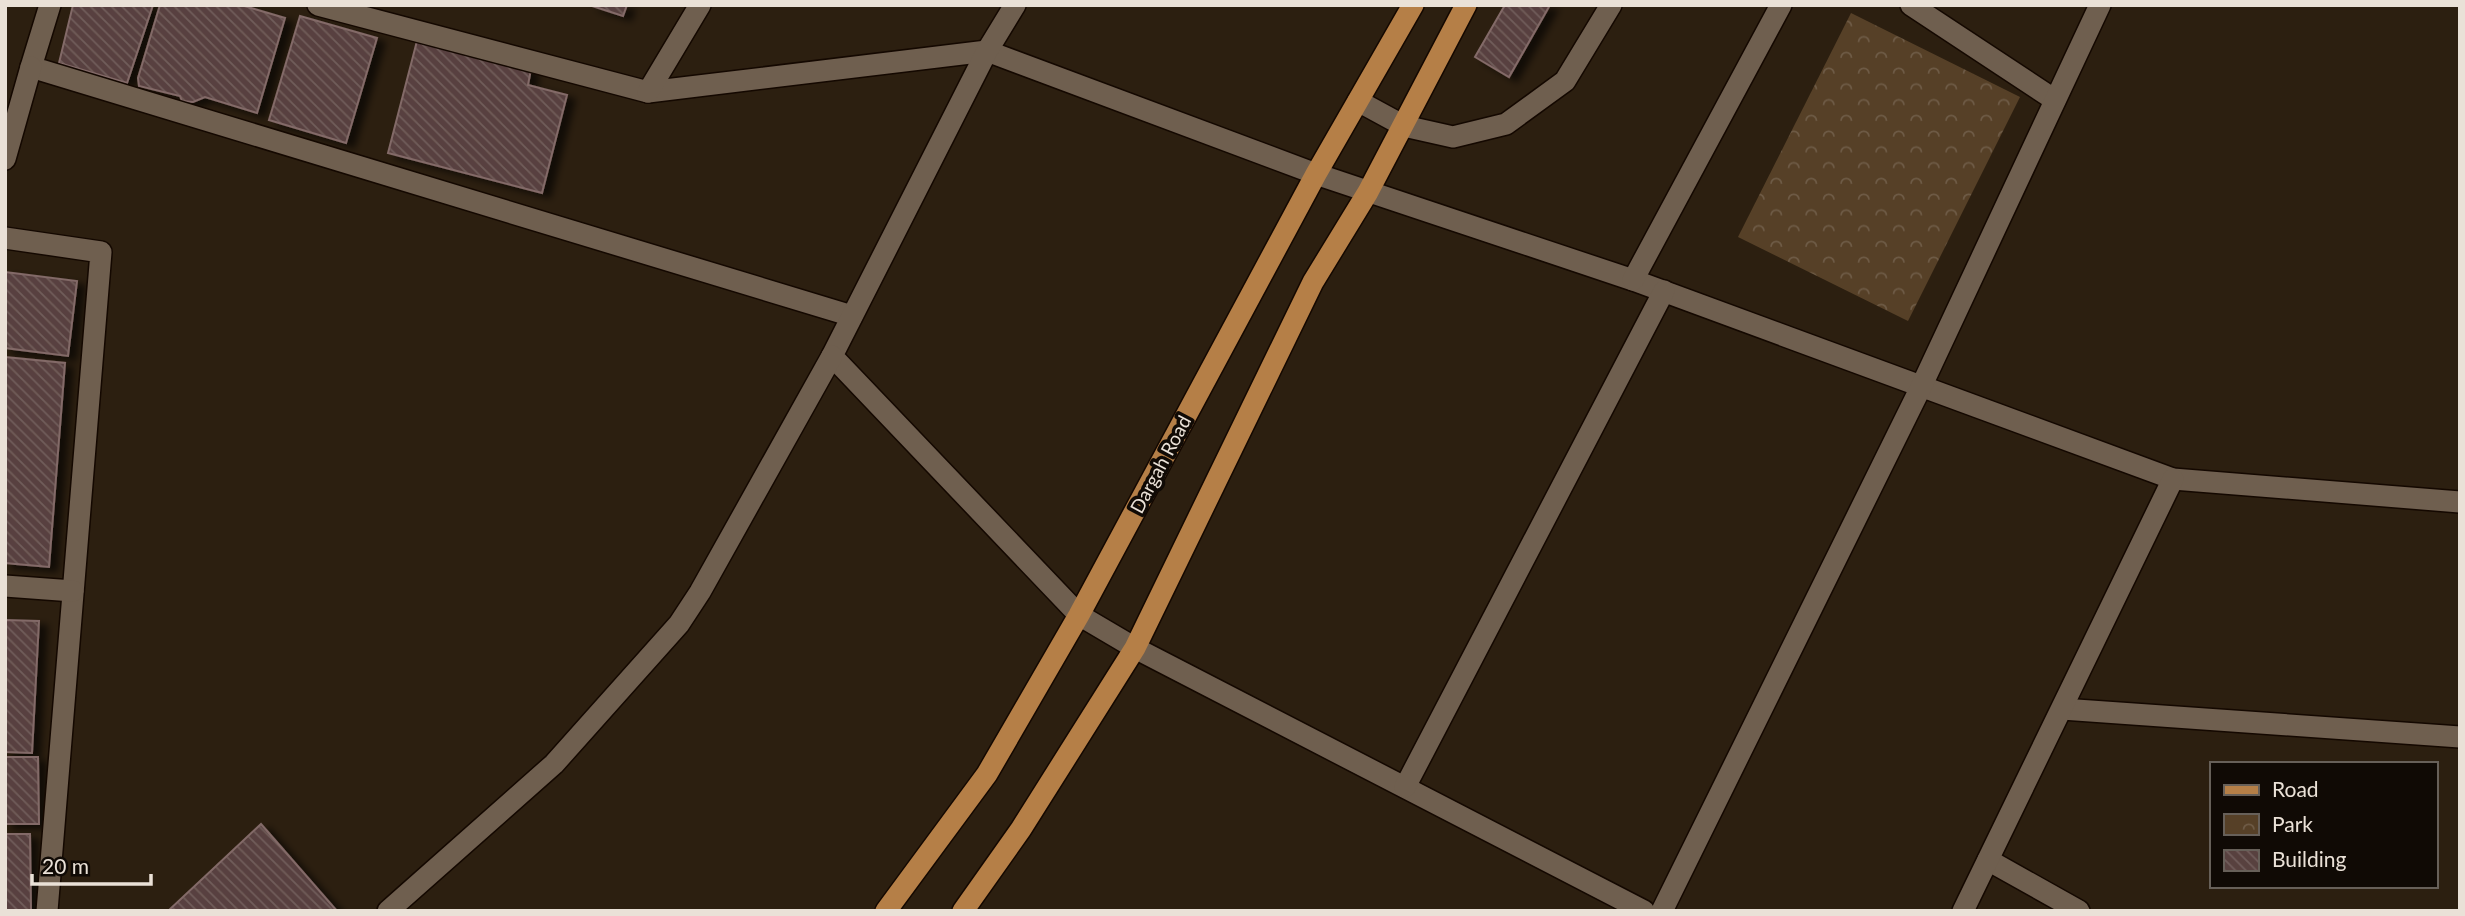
<svg xmlns="http://www.w3.org/2000/svg" width="2465" height="916" viewBox="0 0 2465 916" font-family="Lato,sans-serif">
<style>
.park{fill:url(#park-crowns)}
.building{fill:url(#building-back-hatch);stroke:#836a68;stroke-width:2;filter:url(#shadow)}
.lines{fill:none;stroke-linecap:round;stroke-linejoin:round}
.minor-casing{stroke:#140800;stroke-width:24}
.major-casing{stroke:#140800;stroke-width:24}
.minor{stroke:#6f5f4f;stroke-width:21}
.major{stroke:#b57f47;stroke-width:21}
.labels{text-anchor:middle;dominant-baseline:central;stroke-width:7;stroke-linejoin:round;paint-order:stroke}
.street-label{font-size:19px;fill:#eae1d7;stroke:#100a05}
</style>
<defs>
<pattern id="park-crowns" width="20" height="18" patternUnits="userSpaceOnUse" patternTransform="scale(1.75)"><rect width="20" height="18" fill="#564027"/><path d="M2 6a3 3 0 1 1 6 0M12 15a3 3 0 1 1 6 0" fill="none" stroke="#6e5b46"/></pattern>
<pattern id="building-back-hatch" width="6" height="6" patternUnits="userSpaceOnUse" patternTransform="scale(1.75)"><rect width="6" height="6" fill="#58413f"/><path d="M-1 5l2 2M0 0l6 6M5-1l2 2" fill="none" stroke="#705c5a"/></pattern>
<filter id="shadow"><feDropShadow dx="8" dy="4.5" stdDeviation="3.5" flood-color="#0009"/></filter>
</defs>
<rect width="100%" height="100%" fill="#2c1f10"/>
<path class="park" d="M1851 13 2020 97 1908 321 1738 237Z"/>
<g class="building">
<path d="M73 5H153L127 83 59 63Z"/>
<path d="M160 5H241L285 18 257 113 205 97 193 102 182 101 180 96 139 86 138 78Z"/>
<path d="M589 5H627L623 16Z"/>
<path d="M1505 5H1550L1509 77 1475 57Z"/>
<path d="M300 16 377 38 346 143 269 120Z"/>
<path d="M417 41 531 69 528 85 567 95 542 193 388 153Z"/>
<path d="M5 272 77 281 68 356 5 348Z"/>
<path d="M5 357 65 363 49 567 5 563Z"/>
<path d="M5 620 39 621 32 753 5 752Z"/>
<path d="M5 757H38L39 824H5Z"/>
<path d="M261 824 337 911H168Z"/>
<path d="M5 834H30L31 911H5Z"/>
</g>
<g class="lines">
<defs>
<g id="minor">
<path d="M50 5 31 67 852 316"/>
<path d="M318 5 648 92 987 51 1316 174 1633 280 2173 479 2460 502"/>
<path d="M1015 5 987 51 832 356 1079 615 1135 648 1644 911"/>
<path d="M1911 5 2055 100"/>
<path d="M648 92 700 5"/>
<path d="M1358 101 1404 126 1453 137 1506 124 1565 81 1611 5"/>
<path d="M5 159 31 67"/>
<path d="M5 238 101 252 47 911"/>
<path d="M1633 280 1781 5"/>
<path d="M5 586 73 591"/>
<path d="M2062 709 2460 737"/>
<path d="M1405 787 1664 291"/>
<path d="M1988 860 2079 911"/>
<path d="M388 911 554 764 679 624 700 592 832 356"/>
<path d="M1662 911 1921 387 2100 5"/>
<path d="M1963 911 2173 479"/>
</g>
<g id="major">
<path d="M886 911 987 774 1079 615 1316 174 1413 5"/>
<path d="M963 911 1021 829 1135 648 1313 282 1368 192 1466 5"/>
</g>
</defs>
<use href="#minor" class="minor-casing"/>
<use href="#major" class="major-casing"/>
<use href="#minor" class="minor"/>
<use href="#major" class="major"/>
</g>
<g class="labels">
<g class="street-label">
<text transform="translate(1160 464) rotate(-62)">Dargah Road</text>
</g>
</g>
<rect width="2465" height="916" fill="none" stroke="#eae1d7" stroke-width="14"/>
<rect x="2210" y="762" width="228" height="126" fill="#100a05" stroke="#676059" stroke-width="2"/>
<rect x="2224" y="785" width="35" height="10" fill="#b57f47" stroke="#676059" stroke-width="2"/>
<text x="2272" y="797" font-size="21" fill="#eae1d7">Road</text>
<rect x="2224" y="814" width="35" height="21" fill="url(#park-crowns)" stroke="#676059" stroke-width="2"/>
<text x="2272" y="832" font-size="21" fill="#eae1d7">Park</text>
<rect x="2224" y="850" width="35" height="21" fill="url(#building-back-hatch)" stroke="#676059" stroke-width="2"/>
<text x="2272" y="867" font-size="21" fill="#eae1d7">Building</text>
<path d="M32 874v10h119v-10" fill="none" stroke="#eae1d7" stroke-width="3.5"/>
<text x="42" y="874" font-size="21" fill="#eae1d7" stroke="#100a05" stroke-width="5" paint-order="stroke">20 m</text>
</svg>
